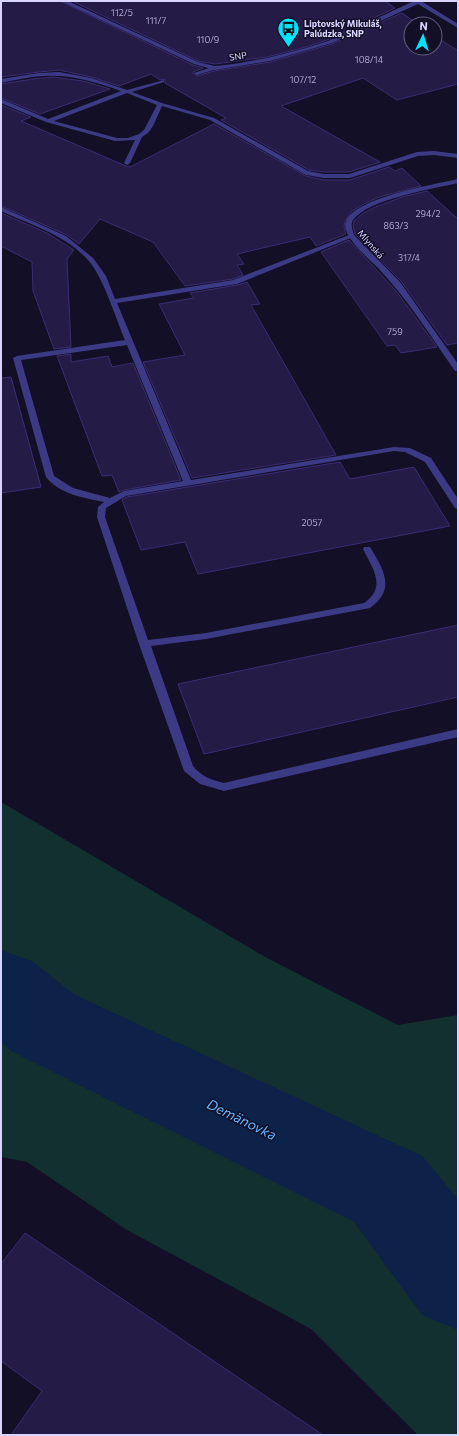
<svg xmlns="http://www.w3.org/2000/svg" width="459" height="1436" viewBox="0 0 459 1436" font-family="Commissioner,sans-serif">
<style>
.green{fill:#12302f}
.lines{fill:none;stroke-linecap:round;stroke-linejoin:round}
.river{fill:#0c2248;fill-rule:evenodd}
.building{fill:#241b47;stroke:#3b2d73}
.lane{fill:#3d3a85;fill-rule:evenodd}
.street{fill:#3d3a85;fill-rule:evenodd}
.labels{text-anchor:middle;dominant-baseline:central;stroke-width:3;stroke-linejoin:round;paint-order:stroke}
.number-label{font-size:9px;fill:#aca6d1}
.far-poi-label{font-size:9px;font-weight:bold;fill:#d9d4ff;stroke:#130f26;text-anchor:start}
.far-street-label{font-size:9px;fill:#d9d4ff;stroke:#130f26}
.near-water-label{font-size:14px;font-style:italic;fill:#62b6ff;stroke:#130f26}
</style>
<rect width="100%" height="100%" fill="#130f26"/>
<path class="green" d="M1 802 267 958 398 1025 458 1015V1435H418L311 1329 127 1230 27 1162 1 1157Z"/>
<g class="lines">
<path class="river" d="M1 950 32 961 75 995 422 1156 458 1199V1330L422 1315 354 1222 11 1051 1 1042Z"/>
</g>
<g class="building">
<path d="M1 1H60L193 65 203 68 193 72 197 76 214 71 270 62 332 44 402 13 418 24H411V48H435V36L458 51V84L397 100 363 78 281 106 380 162 349 172H324L309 170 221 120 226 118 165 83V79L160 80 151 74 119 86 91 77 59 70 39 72 1 77Z"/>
<path d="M72 1H385L395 8 327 40 306 47 267 57 215 64 198 61Z"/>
<path d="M53 77 83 81 110 89 40 114 1 98V84L33 79Z"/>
<path d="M1 105 31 117 21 121 126 166 130 167 214 124 306 176 324 180H350L389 167 395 171 402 168 421 186 379 197 364 204 352 211 345 221 344 227 346 234 316 246 310 237 237 254 244 264 237 265 243 275 233 279 185 286 153 242 100 219 79 244 67 235 1 206Z"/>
<path d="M427 191 458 219V343L447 345 401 281 355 234 353 226 354 221 362 214 373 208 402 197Z"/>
<path d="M1 213 47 233 74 250 67 259 71 347 54 349 33 291 32 262 1 246Z"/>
<path d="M349 240 397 292 437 347 401 353 395 345 387 346 321 252Z"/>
<path d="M247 282 260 304 251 305 336 455 192 478 143 362 185 355 159 304 194 298 190 293 237 285Z"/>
<path d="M71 354V362L108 356 112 367 133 363 181 480 124 490 119 492 112 475 102 476 57 356Z"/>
<path d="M11 377 41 487 1 493V378Z"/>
<path d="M340 462 350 479 414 467 450 526 198 574 185 542 141 550 122 500 127 497Z"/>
<path d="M458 625V697L204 754 178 684Z"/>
<path d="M25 1233 323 1435H11L42 1391 1 1361V1264Z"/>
</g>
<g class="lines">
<g class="lane">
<path d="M215 66 217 67V69L197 75 194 73Z"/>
<path d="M59 72 91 78 127 90 164 80V82L132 92 162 103 214 118 308 171 324 174H349L417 152 434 151 458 154V158L434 155 418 156 350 178H324L306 175 210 120 162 106 153 126 148 133 142 137 130 163 127 165 124 163 135 140 115 141 46 122 1 103V99L48 119 121 91C96 82 71 74 43 76 29 77 15 80 1 83V79L39 73ZM127 93 157 105 144 130 139 134 128 138H117L54 121Z"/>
<path d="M1 207 66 236 93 258 106 276 115 299 233 280 349 235H353V237L237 284 117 303 191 480 394 447 410 448 431 458 458 499V509L455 508 425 462 405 452 394 451 126 496 106 508 105 517 148 640 206 633 364 603C387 587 373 569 363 549L364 547H370C384 570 396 589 370 608L206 639 151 646 193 766C201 776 211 780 224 783L458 729V737L224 791 200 784 184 771 139 644 97 517 98 507 104 502C84 498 59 494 46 477L13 358 17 356 125 340C116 319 103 276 88 260 66 235 31 225 1 211ZM127 345 183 481 124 491 110 498 73 488 54 476 21 360Z"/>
</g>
<g class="street">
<path d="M61 1H68L198 62 215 66 234 64 267 58 306 48 328 41 414 1H421L458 24V28L418 4 332 43 270 61 215 70 194 64Z"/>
<path d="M458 179V183C433 189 368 199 353 220 350 225 353 231 354 235L400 282 458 364V371H455C430 335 407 298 377 267 367 257 340 235 346 221 357 197 433 185 458 179Z"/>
</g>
</g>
<defs>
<symbol id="bus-pin" viewBox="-11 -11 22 30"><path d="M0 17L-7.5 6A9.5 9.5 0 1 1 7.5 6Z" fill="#00e5ff" stroke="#130f26"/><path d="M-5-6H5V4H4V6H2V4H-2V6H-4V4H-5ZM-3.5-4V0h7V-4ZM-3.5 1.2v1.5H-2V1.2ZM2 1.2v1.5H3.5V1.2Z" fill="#111"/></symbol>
</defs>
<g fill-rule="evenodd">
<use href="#bus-pin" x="276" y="16" width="25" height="34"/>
</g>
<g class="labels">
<g class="number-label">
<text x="122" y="12">112/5</text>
<text x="156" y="20">111/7</text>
<text x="208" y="39">110/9</text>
<text x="369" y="59">108/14</text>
<text x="303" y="79">107/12</text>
<text x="428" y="213">294/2</text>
<text x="396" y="225">863/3</text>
<text x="409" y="257">317/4</text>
<text x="395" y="331">759</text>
<text x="312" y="522">2057</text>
</g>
<g class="far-poi-label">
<text x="304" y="23">Liptovský Mikuláš,<tspan x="304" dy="10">Palúdzka, SNP</tspan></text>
</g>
<g class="far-street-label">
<text transform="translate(238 56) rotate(-9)">SNP</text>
<text transform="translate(371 244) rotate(49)">Mlynská</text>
</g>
<g class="near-water-label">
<text transform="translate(242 1119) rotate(26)">Demänovka</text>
</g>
</g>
<rect width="459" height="1436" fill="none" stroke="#d9d4ff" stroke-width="4"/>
<g transform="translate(423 36) rotate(4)"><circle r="19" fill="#130f26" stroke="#625e7d"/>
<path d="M0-3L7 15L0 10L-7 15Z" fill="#00e5ff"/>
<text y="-6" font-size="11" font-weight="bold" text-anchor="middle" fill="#d9d4ff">N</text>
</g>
</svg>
